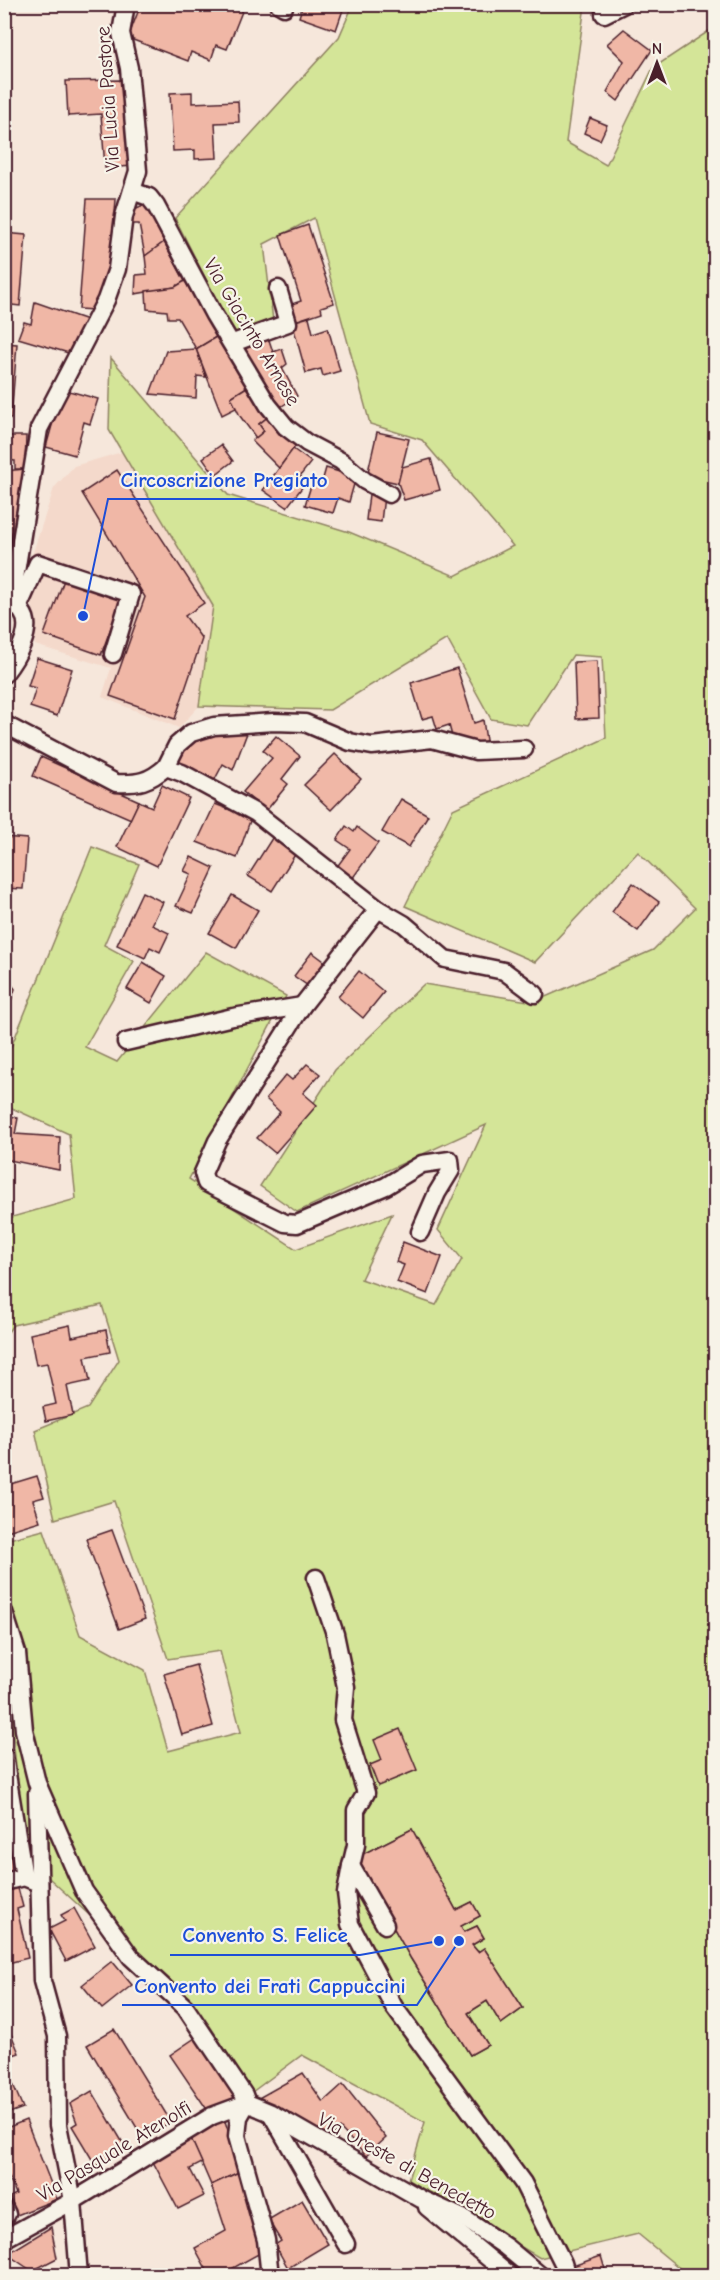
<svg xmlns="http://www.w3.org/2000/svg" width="720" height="2280" viewBox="0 0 720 2280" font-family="'Comic Neue',sans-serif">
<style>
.built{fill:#f4d9cb}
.green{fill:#d4e598;stroke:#8f8262;stroke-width:1.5}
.building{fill:#f0b7a6;stroke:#4a1f2b;stroke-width:1.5;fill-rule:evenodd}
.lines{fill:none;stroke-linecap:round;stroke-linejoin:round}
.minor-casing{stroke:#4a1f2b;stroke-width:21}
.minor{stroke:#f7f3e8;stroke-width:16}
.labels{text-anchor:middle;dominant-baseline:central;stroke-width:4.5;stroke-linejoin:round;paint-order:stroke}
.street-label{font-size:20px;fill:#4a1f2b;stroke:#f7f3e8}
.leader{fill:none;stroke:#1d4ed8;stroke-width:2}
.callout-dot{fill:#1d4ed8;stroke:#f7f3e8;stroke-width:2}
.callout-label{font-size:21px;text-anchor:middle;font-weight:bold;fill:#1d4ed8;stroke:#f7f3e8;stroke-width:4.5;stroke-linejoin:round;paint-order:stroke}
</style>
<rect width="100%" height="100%" fill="#f6e7db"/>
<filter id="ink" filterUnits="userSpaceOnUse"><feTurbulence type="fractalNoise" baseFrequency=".0167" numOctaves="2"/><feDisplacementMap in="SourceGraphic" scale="12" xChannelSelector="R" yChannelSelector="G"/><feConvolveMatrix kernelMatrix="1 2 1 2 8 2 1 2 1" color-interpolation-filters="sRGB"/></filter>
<g filter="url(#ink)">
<path class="built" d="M122 452 213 606 199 706 179 728 102 697 111 668 35 645 33 609 23 583 54 488 74 466Z"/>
<path class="green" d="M353 5H585L566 142 606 165 653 68 715 27V2275H688L638 2234 540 2258 408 2180 425 2122 302 2055 252 2092 210 2026 26 1857 5 1665V1540L44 1530 80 1635 145 1670 168 1751 241 1732 220 1651 168 1659 114 1501 55 1519 35 1430 88 1408 119 1360 102 1305 13 1325 5 1336V1219L76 1199 69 1134 5 1105V1062L92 847 139 864 104 945 134 961 85 1047 117 1062 206 952 286 996 189 1179 296 1249 392 1214 361 1279 436 1305 462 1259 438 1230 486 1125 297 1212 260 1186 335 1070 424 984 534 1002 653 950 695 908 638 852 535 962 405 906 453 809 606 738 602 657 573 655 527 725 491 719 447 639 330 710 199 706 213 606 109 430 111 358 228 495 349 532 455 576 513 546 422 440 370 424 314 218 264 244 273 321 233 333 175 218 339 37Z"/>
<g class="building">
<path d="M141 4H245L227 49 216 45 211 60 191 52 188 61 128 38Z"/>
<path d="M303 4H345L336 30 299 17Z"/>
<path d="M624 29 652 50 618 101 607 92 624 61 607 44Z"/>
<path d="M122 80 133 166 105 168 101 114 68 116 66 81Z"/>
<path d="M192 92V103L238 101 239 122 215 123 217 158 195 159V150L173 151 170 93Z"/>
<path d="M590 118 607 125 600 140 584 133Z"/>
<path d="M87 199H116L112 255 103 297 94 310 79 309Z"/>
<path d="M146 204 164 242 145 256 139 224H130L134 209Z"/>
<path d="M308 225 334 303 321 307 322 312 292 322 286 306 301 301 280 235Z"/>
<path d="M4 233 26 235 20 306 4 304Z"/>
<path d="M164 242 185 281 175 287 135 294 136 275 147 274 145 256Z"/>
<path d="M185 281 216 337 196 349 178 318H168L167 311 147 309 146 291 175 287Z"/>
<path d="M35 302 87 320 72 354 18 338 24 322 31 324Z"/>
<path d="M309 317 313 333 328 328 340 371 323 376 321 369 306 373 292 322Z"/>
<path d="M221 334 250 385 231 397 236 408 222 415 196 349Z"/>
<path d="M267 334 273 352 282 349 287 364 282 368 297 396 276 410 237 346Z"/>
<path d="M4 343 17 344 11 419 4 418Z"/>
<path d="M196 349 206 377 197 376 196 398 150 394 166 351Z"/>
<path d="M250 385 269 416 259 424 264 431 256 438 240 416 231 397Z"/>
<path d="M62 389 98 399 90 424 84 422 75 455 46 447Z"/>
<path d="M269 416 297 444 279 468 252 441 264 431 259 424Z"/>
<path d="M377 432 409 439 398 483 367 476Z"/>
<path d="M4 436H26L25 469H15V461L4 460Z"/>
<path d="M221 445 233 461 215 475 203 458Z"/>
<path d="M293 449 311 462 300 476 307 481 287 507 263 490Z"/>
<path d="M431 459 440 490 404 500 398 483 402 467Z"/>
<path d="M326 468 356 477 349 502 338 498 333 513 305 505 313 479 322 482Z"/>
<path d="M25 469 4 574V471Z"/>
<path d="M117 470 204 603 185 616 202 639 175 719 110 696 145 597 82 493Z"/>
<path d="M369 494 384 496 381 522 366 520Z"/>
<path d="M65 577 122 597 101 655 44 635Z"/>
<path d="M4 617H12L9 652 4 651Z"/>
<path d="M37 658 72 669 57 716 30 707 36 688 28 686Z"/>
<path d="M597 661 599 718 576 719 574 662Z"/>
<path d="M457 668 474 723 483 720 487 747 453 740 449 725 437 729 433 716 422 719 411 683Z"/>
<path d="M224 729 247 733 233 770 223 764 214 781 173 765 180 747 202 733Z"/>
<path d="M276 736 300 756 282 779 288 784 266 811 243 792 272 758 263 751Z"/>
<path d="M335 754 361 779 331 810 304 785Z"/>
<path d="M41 757 139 801 131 819 33 776Z"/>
<path d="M162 785 189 798 157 866 117 847 139 801 152 807Z"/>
<path d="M401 799 428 815 409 847 382 832Z"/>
<path d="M215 804 251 818 237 858 197 842Z"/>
<path d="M346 826 354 832 357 827 378 843 352 879 336 868 350 849 337 840Z"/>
<path d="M274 835 298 850 272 891 248 876Z"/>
<path d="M4 837 27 839 23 889 4 888Z"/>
<path d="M191 857 214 868 193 913 176 906 191 874 184 871Z"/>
<path d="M633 883 659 902 638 931 612 912Z"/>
<path d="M142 892 163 902 152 925 169 933 160 952 150 947 145 958 117 945Z"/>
<path d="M232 895 258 910 236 948 209 933Z"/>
<path d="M312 952 328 964 311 988 294 976Z"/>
<path d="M143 962 166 976 151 1003 127 989Z"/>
<path d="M359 971 384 992 363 1018 338 997Z"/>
<path d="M4 974 15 989 4 1022Z"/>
<path d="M307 1064 320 1074 303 1093 317 1105 275 1153 257 1138 280 1112 266 1099 286 1075 292 1080Z"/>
<path d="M4 1114 18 1118 15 1134 60 1137 59 1170 4 1159Z"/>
<path d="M403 1242 442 1257 428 1294 397 1282 404 1265 396 1262Z"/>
<path d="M70 1325 72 1337 106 1330 110 1352 85 1357 90 1381 67 1386 73 1415 46 1421 43 1407 56 1404 47 1363 36 1365 30 1334Z"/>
<path d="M37 1476 44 1497 33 1500 40 1521 4 1532V1486Z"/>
<path d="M112 1530 145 1619 119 1629 86 1539Z"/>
<path d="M196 1665 213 1726 182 1735 164 1674Z"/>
<path d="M400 1729 417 1770 378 1786 370 1765 382 1760 374 1740Z"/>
<path d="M4 1819 16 1871 4 1874Z"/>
<path d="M412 1829 456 1910 472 1902 480 1916 461 1926 464 1932 477 1926 484 1938 472 1945 478 1952 484 1948 523 2008 501 2024 487 2001 468 2013 488 2045 470 2055 411 1959 355 1858ZM438 1919 448 1936 420 1953 409 1936ZM460 1957 475 1981 454 1994 439 1971Z"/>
<path d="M412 1829 456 1910 472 1902 480 1916 461 1926 464 1932 477 1926 484 1938 472 1945 478 1952 484 1948 523 2008 501 2024 487 2001 468 2013 488 2045 470 2055 411 1959 355 1858Z"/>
<path d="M18 1888 23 1907 17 1909 28 1958 4 1964V1892Z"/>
<path d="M74 1908 95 1946 66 1961 49 1929 65 1921 61 1915Z"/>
<path d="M112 1961 132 1985 102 2009 82 1985Z"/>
<path d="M4 2017 19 2053 4 2058Z"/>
<path d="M114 2029 171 2122 143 2138 87 2045Z"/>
<path d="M198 2036 238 2096 210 2114 170 2055Z"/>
<path d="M7 2070 23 2108 4 2115V2071Z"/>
<path d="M303 2073 323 2102 343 2084 386 2138 366 2156 340 2128 327 2141 255 2100Z"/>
<path d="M92 2091 126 2148 96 2166 72 2126 77 2123 70 2104Z"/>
<path d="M223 2115 241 2171 211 2185 189 2134Z"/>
<path d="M26 2120 57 2199 17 2215 10 2197 16 2194 4 2165V2129Z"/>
<path d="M189 2134 202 2163 190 2169 204 2196 178 2209 151 2158Z"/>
<path d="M241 2171 262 2252 219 2276H210L195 2248 226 2231 211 2185Z"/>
<path d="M302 2200 328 2244 288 2268 275 2245 281 2241 268 2220Z"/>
<path d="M51 2227 57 2258 32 2271 7 2254Z"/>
<path d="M601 2256 607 2276H573L570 2267Z"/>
</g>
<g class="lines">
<defs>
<g id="minor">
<path d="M279 4 284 7 285 4"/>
<path d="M604 14 624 4"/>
<path d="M132 191 149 197 156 206 214 315 268 405 286 427 307 443 341 461 365 481 389 494"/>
<path d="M233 343 288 323 278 289"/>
<path d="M11 603 39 429 106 300 117 269 124 216 138 171 129 68 121 33 126 4"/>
<path d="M18 608 38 563 131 594 113 654"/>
<path d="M4 674C15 660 35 629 22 612 20 608 14 605 11 603"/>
<path d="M4 724 116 783C138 784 149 782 166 767L182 773 256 813 378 909 404 924 445 959 504 971 535 994"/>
<path d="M166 767 177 745 191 733 214 726 274 722 305 723 350 742 372 746 432 739 476 751 524 749"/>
<path d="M378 909 302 1006 217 1141 203 1173 206 1183 285 1223 297 1224 386 1186 422 1164 450 1160 451 1170 437 1193 420 1232"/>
<path d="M126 1042 233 1017 302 1006"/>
<path d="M316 1578 335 1634 346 1687 343 1720 366 1793 356 1810V1845L351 1866"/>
<path d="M4 1612 17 1653 24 1730 37 1783 84 1891 131 1957 185 2007 244 2095 247 2103"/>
<path d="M4 1756 24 1877 39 1883"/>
<path d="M37 1793 42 1981 57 2036 58 2125 73 2201 79 2276"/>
<path d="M4 1882 24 1877"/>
<path d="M385 1925 351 1866 346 1893 350 1924 394 2007 523 2183 563 2263 567 2276"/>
<path d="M247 2103 271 2113 421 2199 465 2219 506 2247 541 2276"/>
<path d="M247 2103 239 2117 237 2136 266 2240 270 2276"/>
<path d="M272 2115 346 2244"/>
<path d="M427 2207 510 2276"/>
<path d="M4 2208 7 2214 4 2215"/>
<path d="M4 2239 73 2201 212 2116 247 2103"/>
</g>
</defs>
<use href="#minor" class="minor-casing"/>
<use href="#minor" class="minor"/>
</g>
</g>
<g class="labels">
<g class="street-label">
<text transform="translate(108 99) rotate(-94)">Via Lucia Pastore</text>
<text transform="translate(252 332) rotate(59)">Via Giacinto Arnese</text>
<text transform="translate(114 2151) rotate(-31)">Via Pasquale Atenolfi</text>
<text transform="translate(407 2166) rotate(29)">Via Oreste di Benedetto</text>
</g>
</g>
<path class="leader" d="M83 616L108 499H339M439 1941L360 1955H170M459 1941L417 2005H122"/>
<g class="callout-dot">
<circle cx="83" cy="616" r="6"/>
<circle cx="439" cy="1941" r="6"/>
<circle cx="459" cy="1941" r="6"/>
</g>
<g class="callout-label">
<text x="224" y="487">Circoscrizione Pregiato</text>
<text x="265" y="1942">Convento S. Felice</text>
<text x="270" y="1993">Convento dei Frati Cappuccini</text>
</g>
<rect width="720" height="2280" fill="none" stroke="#f7f3e8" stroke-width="24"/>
<rect x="12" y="12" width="696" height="2256" fill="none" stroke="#4a1f2b" stroke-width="2" filter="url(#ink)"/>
<g transform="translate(657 63)" stroke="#f7f3e8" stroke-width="4.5" paint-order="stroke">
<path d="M0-4.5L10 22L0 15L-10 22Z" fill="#4a1f2b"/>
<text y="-9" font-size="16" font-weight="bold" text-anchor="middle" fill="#4a1f2b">N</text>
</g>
</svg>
